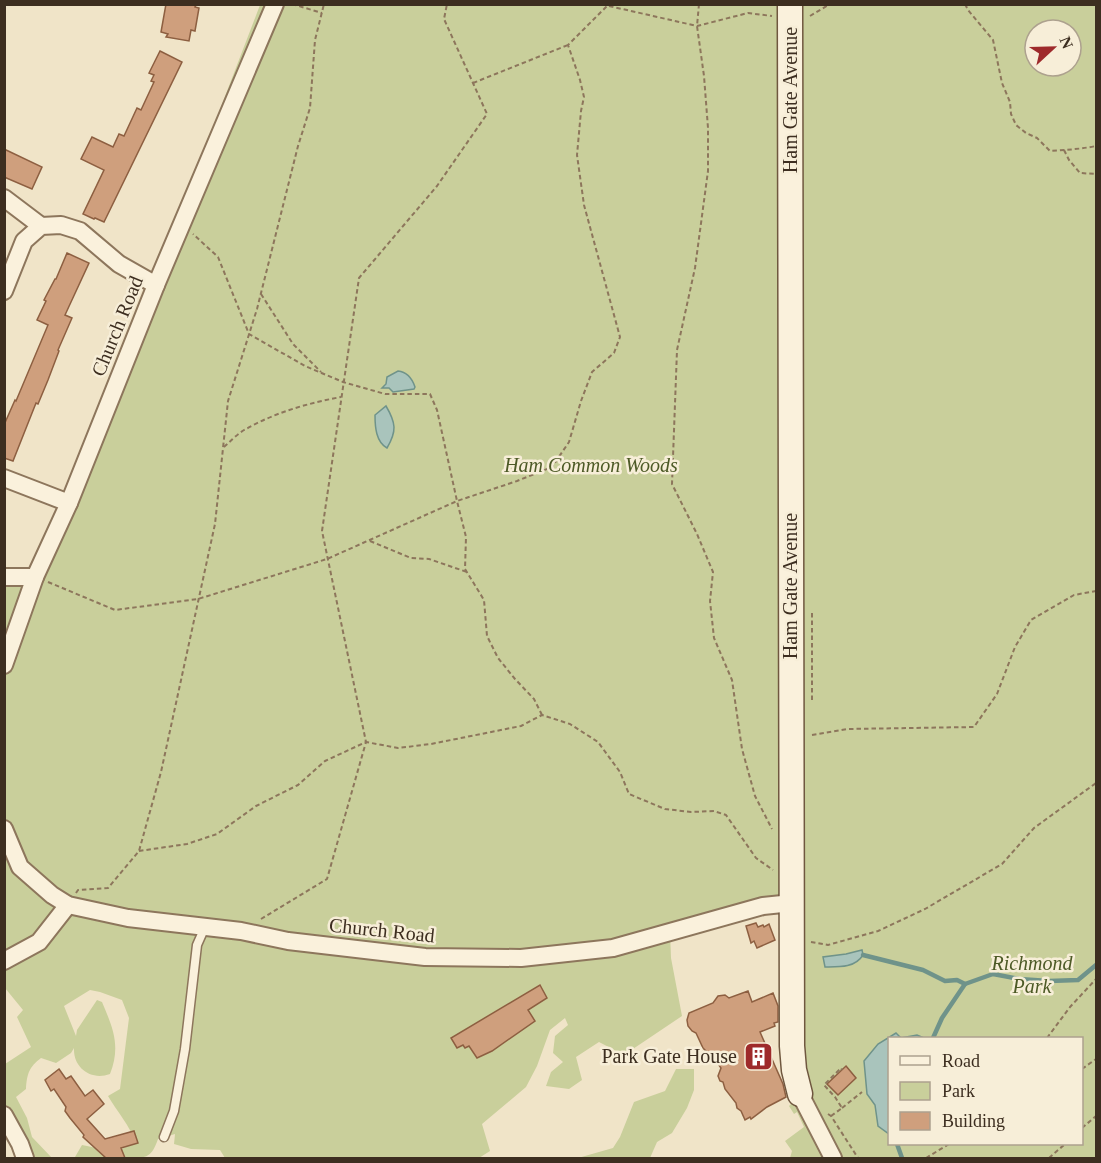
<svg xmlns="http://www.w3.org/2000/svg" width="1101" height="1163" viewBox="0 0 1101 1163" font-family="'Times New Roman',serif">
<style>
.green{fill:#c9cf9b;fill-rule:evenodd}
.water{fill:#a9c4bc;stroke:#6f938a;stroke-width:1.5}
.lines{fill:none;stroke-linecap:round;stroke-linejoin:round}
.stream{stroke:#6f938a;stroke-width:4.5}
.building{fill:#cf9f7d;stroke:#8d5f41;stroke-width:1.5}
.service-casing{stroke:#8d765c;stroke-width:11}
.minor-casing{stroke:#8d765c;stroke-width:20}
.secondary-casing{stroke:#6f573f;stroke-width:27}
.path{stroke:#8d765c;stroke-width:2;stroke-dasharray:4.5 3;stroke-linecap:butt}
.service{stroke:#faf1dc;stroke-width:8}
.minor{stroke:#faf1dc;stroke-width:16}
.secondary{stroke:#faf1dc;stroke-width:24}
.labels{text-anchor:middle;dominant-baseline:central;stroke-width:5;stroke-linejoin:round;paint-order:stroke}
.street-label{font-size:20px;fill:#3d2e20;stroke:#f7eed8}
.park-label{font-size:20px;font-style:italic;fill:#4d5a26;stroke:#f7eed8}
.poi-label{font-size:20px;fill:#3d2e20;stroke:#f7eed8;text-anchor:end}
</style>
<rect width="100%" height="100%" fill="#f0e4c8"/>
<g class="green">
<path d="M260 5H1096V1158H790L792 1151 785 1141 804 1127 797 1112 794 1114 789 1106 791 1104 789 1098 800 1094 792 903 670 932 671 958 682 1016 624 1055 599 1042 576 1057 582 1080 569 1089 546 1086 551 1072 563 1062 553 1053 555 1036 568 1025 565 1018 550 1030 537 1066 526 1087 482 1124 490 1151 479 1158H225L220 1150 191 1149 174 1144 175 1134 158 1139C151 1159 146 1158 125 1158L120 1150 135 1142C130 1125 117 1112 108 1096L120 1089 129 1018 122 1000 100 992 90 990 64 1006 76 1036 77 1030 97 1000 102 1002C113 1028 121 1046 110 1074 91 1081 73 1068 74 1048L71 1053 56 1063 41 1058C29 1067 27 1074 26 1089L16 1097 27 1118 32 1137 52 1158H31L21 1134 5 1105V1064L31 1047 17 1017 23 1010 5 988V585L31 586 69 503ZM1035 30H1071V66H1035ZM890 1038H1082V1144H890Z"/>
<path d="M676 1069H694V1090L687 1108 672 1133 657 1142 650 1158H578L613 1148 620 1137 634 1102 665 1091Z"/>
<path d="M82 1145 97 1148 100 1147 105 1158H71L75 1157Z"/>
</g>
<g class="water">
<path d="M398 371C407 372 412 378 415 387L414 389 393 392 389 388H382L386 384 387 377Z"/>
<path d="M386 406C396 423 397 431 387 448 376 442 375 427 375 415Z"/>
<path d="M862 950 863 955C855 968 839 967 825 967L823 957 846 954Z"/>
<path d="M896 1033 901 1038 917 1035 924 1038H890L889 1134 878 1126 875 1105 867 1094 864 1061 878 1044Z"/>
</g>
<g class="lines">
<g class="stream">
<path d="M863 955 923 970 945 981 957 980 965 984"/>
<path d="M933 1038 942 1018 965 984 993 974 1019 979 1049 981 1078 980 1096 965"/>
<path d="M897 1144 902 1158"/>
</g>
</g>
<g class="building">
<path d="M166 4H196L195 7 199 8 195 31 191 30 189 41 166 37 168 34 161 32Z"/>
<path d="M160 51 182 62 104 222 95 218 94 219 83 214 104 170 81 159 92 137 113 147 119 134 124 136 137 108 141 110 154 82 151 81 154 75 149 73Z"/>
<path d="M4 149 42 167 32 189 4 177Z"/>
<path d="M67 253 89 263 65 315 72 318 58 350 59 351 48 380 38 404 36 403 13 461 4 458V425L15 400 16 401 48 325 37 320 46 301 44 300 55 279H56Z"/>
<path d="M756 923 758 927 763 925 764 927 769 924 775 940 757 948 754 941 751 943 746 926Z"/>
<path d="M540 985 547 998 528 1010 535 1021 492 1051 477 1058 469 1046 465 1048 463 1045 457 1048 451 1038Z"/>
<path d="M748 991 752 1002 773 993 778 1006V1022L774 1023 775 1026 760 1032 783 1084 786 1097 767 1107 751 1119 750 1117 745 1120 741 1111 737 1108 736 1103 725 1089 723 1082 720 1081 718 1076 721 1068 710 1052H707L703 1048 696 1033 692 1031 688 1026 687 1020 689 1013 713 1003 718 996 725 995 729 998Z"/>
<path d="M846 1066 856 1078 838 1095 827 1084Z"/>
<path d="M59 1069 66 1079 71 1076 85 1096 93 1090 104 1104 87 1119 105 1139 134 1131 138 1143 121 1148 125 1158H106L83 1137 84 1135 70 1118 65 1111 66 1107 54 1089 51 1091 45 1080Z"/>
</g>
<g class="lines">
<defs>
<path id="service" d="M164 1137 174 1111 185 1049 197 945 205 927"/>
<g id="minor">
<path d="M4 198 41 226"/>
<path d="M4 291 24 241 41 226 61 225 80 231 119 264 156 285"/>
<path d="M4 478 69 503"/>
<path d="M4 577H35"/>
<path d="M4 665 35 577 69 503 156 285 275 4"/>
<path d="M4 829 20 867 52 895 68 905 128 918 241 931 288 941 425 957 521 958 613 948 763 906 792 903"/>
<path d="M4 961 39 942 68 905"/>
<path d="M800 1094 833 1158"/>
<path d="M4 1115 20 1144 25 1158"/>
</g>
<path id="secondary" d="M790 4 792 1046 794 1070 800 1094"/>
</defs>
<use href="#service" class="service-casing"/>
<use href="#minor" class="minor-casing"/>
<use href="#secondary" class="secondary-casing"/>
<g class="path">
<path d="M292 4 322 13"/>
<path d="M699 4 697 26 704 76 708 128V171L695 268 677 350 672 484 697 534 713 572 710 601 714 638 732 680 742 749 755 796 772 829"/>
<path d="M965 4 968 10 993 40 1002 83 1010 102 1011 114 1016 125 1026 133 1037 138 1050 151C1066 150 1081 149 1096 146"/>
<path d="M609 6 697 26 748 13 772 16"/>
<path d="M810 16 830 4"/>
<path d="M473 83 568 45"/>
<path d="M1064 150 1069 160 1080 173 1096 174"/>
<path d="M261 294 293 344 321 372"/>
<path d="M224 447C231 441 238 433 246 429 276 412 309 403 341 397"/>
<path d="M370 541 411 558 429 559 467 572"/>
<path d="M48 582 115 610 198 599 327 559 457 501 437 410 430 394H385L343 382 305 366 249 334 218 257 193 234"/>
<path d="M812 613V703"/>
<path d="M542 715 534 699 515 679 498 658 487 636 484 600 465 569 466 537 457 501 517 481 552 467 569 442 581 401 592 372 614 353 620 337 584 205 577 155 581 111 584 97 580 80 568 45 609 4"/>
<path d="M812 735 847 729 974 727 997 694 1015 647 1031 620 1074 595 1096 591"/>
<path d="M139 851 187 844 217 834 256 806 298 785 325 761 366 742 398 748 431 744 521 726 542 715 570 724 598 742 620 772 629 794 665 809 691 812 714 811 726 815 756 858 773 870"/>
<path d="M76 893 78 890 108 888 139 851 161 772 215 524 228 401 257 309 298 146 310 108 315 40 324 4"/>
<path d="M261 919 327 879 366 742 322 531 359 278 437 186 487 114 444 19 447 4"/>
<path d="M811 942 828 945 878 931 925 909 1002 864 1034 828 1096 783"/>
<path d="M1047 1038 1070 1007 1096 979"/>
<path d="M1082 1069 1096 1059"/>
<path d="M842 1108 862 1092"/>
<path d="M828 1114 831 1116 858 1158"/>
<path d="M831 1116 842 1108 835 1097 824 1085 841 1068 842 1070"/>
<path d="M1082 1128 1096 1116"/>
<path d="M926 1158 949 1144"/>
<path d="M1049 1158 1065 1144"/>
</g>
<use href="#service" class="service"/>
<use href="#minor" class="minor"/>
<use href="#secondary" class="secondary"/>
</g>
<defs>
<symbol id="building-square" viewBox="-11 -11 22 22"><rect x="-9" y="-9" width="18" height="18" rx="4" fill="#9e2a2b" stroke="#f7eed8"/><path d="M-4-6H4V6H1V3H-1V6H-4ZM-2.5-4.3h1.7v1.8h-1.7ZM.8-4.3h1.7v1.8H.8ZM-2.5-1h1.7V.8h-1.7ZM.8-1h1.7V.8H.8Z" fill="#fff"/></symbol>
</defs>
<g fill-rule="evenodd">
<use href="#building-square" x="742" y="1040" width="33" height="33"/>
</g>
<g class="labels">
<g class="street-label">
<text transform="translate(790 100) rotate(-90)">Ham Gate Avenue</text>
<text transform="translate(117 326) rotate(-68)">Church Road</text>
<text transform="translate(790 586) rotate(-90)">Ham Gate Avenue</text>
<text transform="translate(382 930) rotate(6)">Church Road</text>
</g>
<g class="park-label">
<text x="591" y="465">Ham Common Woods</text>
<text x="1032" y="963">Richmond<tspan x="1032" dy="23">Park</tspan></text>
</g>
<g class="poi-label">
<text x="737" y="1056">Park Gate House</text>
</g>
</g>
<rect width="1101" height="1163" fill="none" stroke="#3d2e20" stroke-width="12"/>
<rect x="888" y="1037" width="195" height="108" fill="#f7eed8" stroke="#ada18e" stroke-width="1.5"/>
<rect x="900" y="1056" width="30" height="9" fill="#faf1dc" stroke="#ada18e" stroke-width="1.5"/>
<text x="942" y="1067" font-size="18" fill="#3d2e20">Road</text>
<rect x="900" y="1082" width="30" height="18" fill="#c9cf9b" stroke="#ada18e" stroke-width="1.5"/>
<text x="942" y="1097" font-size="18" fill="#3d2e20">Park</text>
<rect x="900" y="1112" width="30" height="18" fill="#cf9f7d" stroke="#ada18e" stroke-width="1.5"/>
<text x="942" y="1127" font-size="18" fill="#3d2e20">Building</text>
<g transform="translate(1053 48) rotate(68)"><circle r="28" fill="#f7eed8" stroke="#ada18e" stroke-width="1.5"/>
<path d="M0-4.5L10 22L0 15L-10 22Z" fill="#9e2a2b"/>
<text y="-9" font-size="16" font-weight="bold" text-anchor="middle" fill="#3d2e20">N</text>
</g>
</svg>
